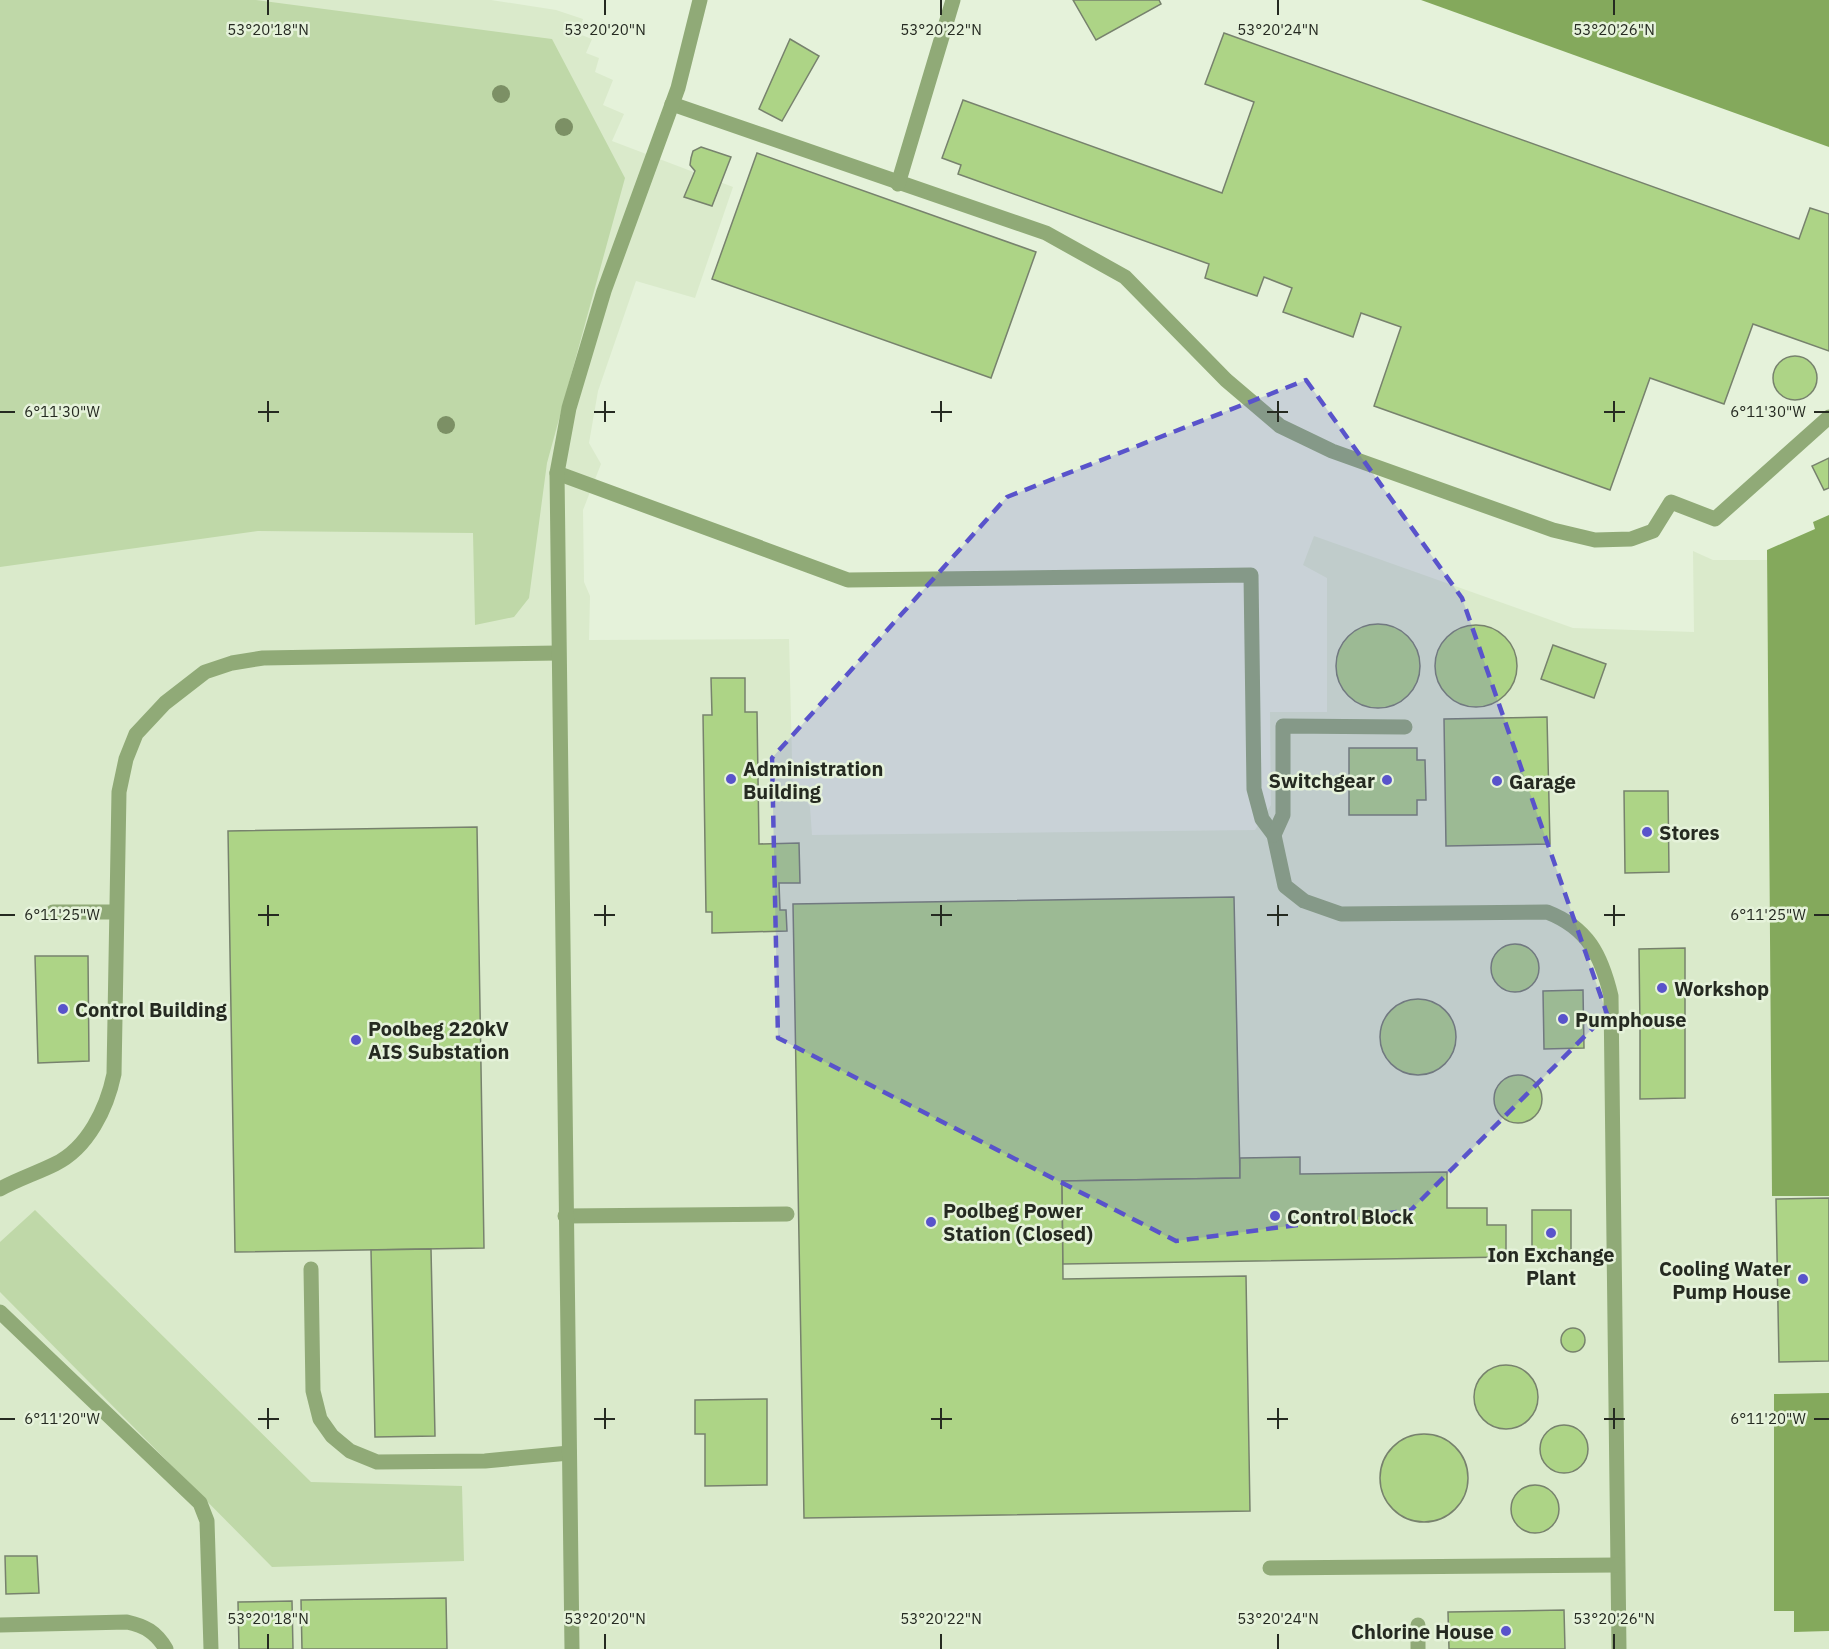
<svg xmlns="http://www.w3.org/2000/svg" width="1829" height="1649" viewBox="0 0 1829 1649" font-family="'IBM Plex Sans',sans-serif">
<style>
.built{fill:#daeacb}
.green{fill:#bfd8a8}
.water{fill:#84a95c}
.building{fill:#add486;stroke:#77826d;stroke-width:1.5}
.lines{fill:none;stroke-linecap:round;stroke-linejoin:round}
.service{stroke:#90aa77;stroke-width:15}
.tree{fill:#7c9065}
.marked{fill:#5953cb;fill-opacity:0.2;stroke:#5953cb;stroke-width:4.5;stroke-dasharray:12 8;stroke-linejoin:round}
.ticks{fill:none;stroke:#252a21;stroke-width:2}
.poi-dot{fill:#5953cb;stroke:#e5f2da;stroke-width:2}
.labels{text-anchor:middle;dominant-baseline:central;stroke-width:5;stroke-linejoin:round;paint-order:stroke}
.poi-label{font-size:20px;font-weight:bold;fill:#252a21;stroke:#e5f2da;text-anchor:start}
.ticks-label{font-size:15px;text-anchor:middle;fill:#252a21;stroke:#e5f2da;stroke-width:5;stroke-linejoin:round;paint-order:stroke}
</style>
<rect width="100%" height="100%" fill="#e5f2da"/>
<path class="built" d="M0 0H491L556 10 583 19 579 34 592 39 586 53 599 58 595 72 613 80 603 105 624 114 612 141 733 187 695 298 636 281 598 391 589 443 601 464 583 510 584 582 590 596 589 640 789 639 793 797H804L810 807 812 835 1255 830 1271 805 1270 712H1327V578L1303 565 1314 536 1573 628 1694 632 1693 551 1713 560H1767L1772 1196H1829V1393L1775 1394V1611H1794V1632L1829 1631V1649H0Z"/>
<g class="green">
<path d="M0 0H256L552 39 625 178 547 463 529 598 514 617 475 625 473 533 258 531 0 567Z"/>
<path d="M35 1210 311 1482 462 1486 464 1561 272 1567 0 1292V1242Z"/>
</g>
<g class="water">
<path d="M1421 0H1829V147Z"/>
<path d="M1829 515V1196H1772L1767 550 1815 529 1813 522Z"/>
<path d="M1829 1393V1631L1794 1632V1611H1774V1394Z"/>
</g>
<g class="building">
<path d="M1073 0H1159L1161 4 1096 40Z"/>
<path d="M1224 33 1799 239 1810 208 1829 214V351L1753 324 1724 404 1650 378 1610 490 1374 406 1401 327 1361 313 1353 337 1283 312 1292 288 1264 277 1257 296 1205 278 1209 264 958 174 961 165 942 158 963 100 1222 193 1254 102 1205 84Z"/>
<path d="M790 39 819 56 782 121 759 109Z"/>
<path d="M701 147 731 157 712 206 684 197 695 171 690 165 691 158 693 151Z"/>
<path d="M757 153 1036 252 991 378 712 279Z"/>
<circle cx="1795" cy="378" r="22"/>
<path d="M1829 458V488L1824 490 1812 466Z"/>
<circle cx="1378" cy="666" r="42"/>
<circle cx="1476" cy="666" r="41"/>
<path d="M1553 645 1606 664 1594 698 1541 679Z"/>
<path d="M711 678H745V712H757L759 844 799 843 800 883H779L780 910H786L787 931 712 933V912H706L703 715H712Z"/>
<path d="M1547 717 1550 844 1446 846 1444 719Z"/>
<path d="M1349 748H1417V760H1425L1426 800H1417V815H1349Z"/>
<path d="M1624 791H1668L1669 872 1625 873Z"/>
<path d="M477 827 484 1248 235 1252 228 831Z"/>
<path d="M1234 897 1240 1178 1062 1181 1063 1279 1246 1276 1250 1511 804 1518 793 904Z"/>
<circle cx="1515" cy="968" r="24"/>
<path d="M1685 948V1027L1640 1028 1639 949Z"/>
<path d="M35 956H88L89 1061 38 1063Z"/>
<path d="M1583 990 1584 1048 1544 1049 1543 991Z"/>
<circle cx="1418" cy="1037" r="38"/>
<path d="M1685 1027V1098L1640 1099V1028Z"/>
<circle cx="1518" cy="1099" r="24"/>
<path d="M1300 1157V1174L1447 1172V1208H1487V1225H1506V1257L1063 1264 1062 1181 1240 1178V1158Z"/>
<path d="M1829 1198V1361L1779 1362 1776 1199Z"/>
<rect x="1532" y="1210" width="39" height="46"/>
<path d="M431 1249 435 1436 375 1437 371 1250Z"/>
<circle cx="1573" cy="1340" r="12"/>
<circle cx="1506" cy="1397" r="32"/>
<path d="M767 1399V1485L705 1486V1434H695V1400Z"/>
<circle cx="1564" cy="1449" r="24"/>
<circle cx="1424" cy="1478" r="44"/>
<circle cx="1535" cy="1509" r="24"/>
<path d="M5 1556H37L39 1593 6 1594Z"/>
<path d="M446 1598 447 1649H302L301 1600Z"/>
<path d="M292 1601 293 1649H239L238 1602Z"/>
<path d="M1564 1610 1565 1649H1449L1448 1612Z"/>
</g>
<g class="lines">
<g class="service">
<path d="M672 104 1046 233 1125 277 1226 380 1280 426 1332 451 1553 530 1595 540 1631 539 1653 531 1671 502 1715 519 1829 417"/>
<path d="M898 184 953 0"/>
<path d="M557 473 848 580 1251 575 1254 789 1262 819 1274 835 1285 886 1304 901 1341 914 1547 912C1588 928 1601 955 1611 996L1619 1649"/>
<path d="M1274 835 1283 815V726L1405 727"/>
<path d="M53 912H116"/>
<path d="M0 1189C18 1179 37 1173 55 1164 88 1148 107 1108 114 1074L119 792 126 759 136 734 165 703 205 672 232 663 263 658 558 653"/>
<path d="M565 1216 787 1214"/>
<path d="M311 1269 313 1391 320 1419 332 1436 350 1451 377 1462 485 1461 569 1453"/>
<path d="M0 1312 200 1503 207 1521 211 1649"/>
<path d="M1270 1568 1617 1565"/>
<path d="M0 1625 127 1622C145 1626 156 1632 166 1649"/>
<path d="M1418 1625V1649"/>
<path d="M572 1649 557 473 569 408 604 291 678 88 700 0"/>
</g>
</g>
<g class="tree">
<circle cx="501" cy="94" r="9"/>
<circle cx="564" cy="127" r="9"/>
<circle cx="446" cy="425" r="9"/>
</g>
<path class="marked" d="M1306 380 1462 598 1607 1014 1411 1210 1176 1241 778 1038 772 758 1007 497Z"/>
<path class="ticks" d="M268 0V15M605 0V15M941 0V15M1278 0V15M1614 0V15M268 401V422M605 401V422M941 401V422M1278 401V422M1614 401V422M0 412H15M258 412H279M594 412H615M931 412H952M1267 412H1288M1604 412H1625M1814 412H1829M268 905V926M605 905V926M941 905V926M1278 905V926M1614 905V926M0 915H15M258 915H279M594 915H615M931 915H952M1267 915H1288M1604 915H1625M1814 915H1829M268 1408V1429M605 1408V1429M941 1408V1429M1278 1408V1429M1614 1408V1429M0 1419H15M258 1419H279M594 1419H615M931 1419H952M1267 1419H1288M1604 1419H1625M1814 1419H1829M268 1634V1649M605 1634V1649M941 1634V1649M1278 1634V1649M1614 1634V1649"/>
<g class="poi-dot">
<circle cx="731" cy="779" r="6"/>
<circle cx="1387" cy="780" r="6"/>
<circle cx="1497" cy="781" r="6"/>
<circle cx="1647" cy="832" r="6"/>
<circle cx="1662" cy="988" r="6"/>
<circle cx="63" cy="1009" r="6"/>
<circle cx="1563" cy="1019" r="6"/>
<circle cx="356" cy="1040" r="6"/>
<circle cx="1275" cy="1216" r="6"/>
<circle cx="931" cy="1222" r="6"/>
<circle cx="1551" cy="1233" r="6"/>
<circle cx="1803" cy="1279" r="6"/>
<circle cx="1506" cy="1631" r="6"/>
</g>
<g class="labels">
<g class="poi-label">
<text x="743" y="768">Administration<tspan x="743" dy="23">Building</tspan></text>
<text x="1375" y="780" text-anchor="end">Switchgear</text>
<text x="1509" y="781">Garage</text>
<text x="1659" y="832">Stores</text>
<text x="1674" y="988">Workshop</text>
<text x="75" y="1009">Control Building</text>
<text x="1575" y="1019">Pumphouse</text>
<text x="368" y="1028">Poolbeg 220kV<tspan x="368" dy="23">AIS Substation</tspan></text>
<text x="943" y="1210">Poolbeg Power<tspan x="943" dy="23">Station (Closed)</tspan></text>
<text x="1287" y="1216">Control Block</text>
<text x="1551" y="1254" text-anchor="middle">Ion Exchange<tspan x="1551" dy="23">Plant</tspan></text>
<text x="1791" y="1268" text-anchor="end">Cooling Water<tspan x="1791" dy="23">Pump House</tspan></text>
<text x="1494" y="1631" text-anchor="end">Chlorine House</text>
</g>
</g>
<g class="ticks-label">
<text x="268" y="35">53°20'18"N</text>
<text x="605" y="35">53°20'20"N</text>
<text x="941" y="35">53°20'22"N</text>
<text x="1278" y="35">53°20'24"N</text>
<text x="1614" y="35">53°20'26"N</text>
<text x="1768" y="417">6°11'30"W</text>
<text x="62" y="417">6°11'30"W</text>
<text x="1768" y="920">6°11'25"W</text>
<text x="62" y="920">6°11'25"W</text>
<text x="1768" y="1424">6°11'20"W</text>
<text x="62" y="1424">6°11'20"W</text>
<text x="268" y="1624">53°20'18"N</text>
<text x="605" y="1624">53°20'20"N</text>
<text x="941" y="1624">53°20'22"N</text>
<text x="1278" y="1624">53°20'24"N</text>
<text x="1614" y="1624">53°20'26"N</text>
</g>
</svg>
